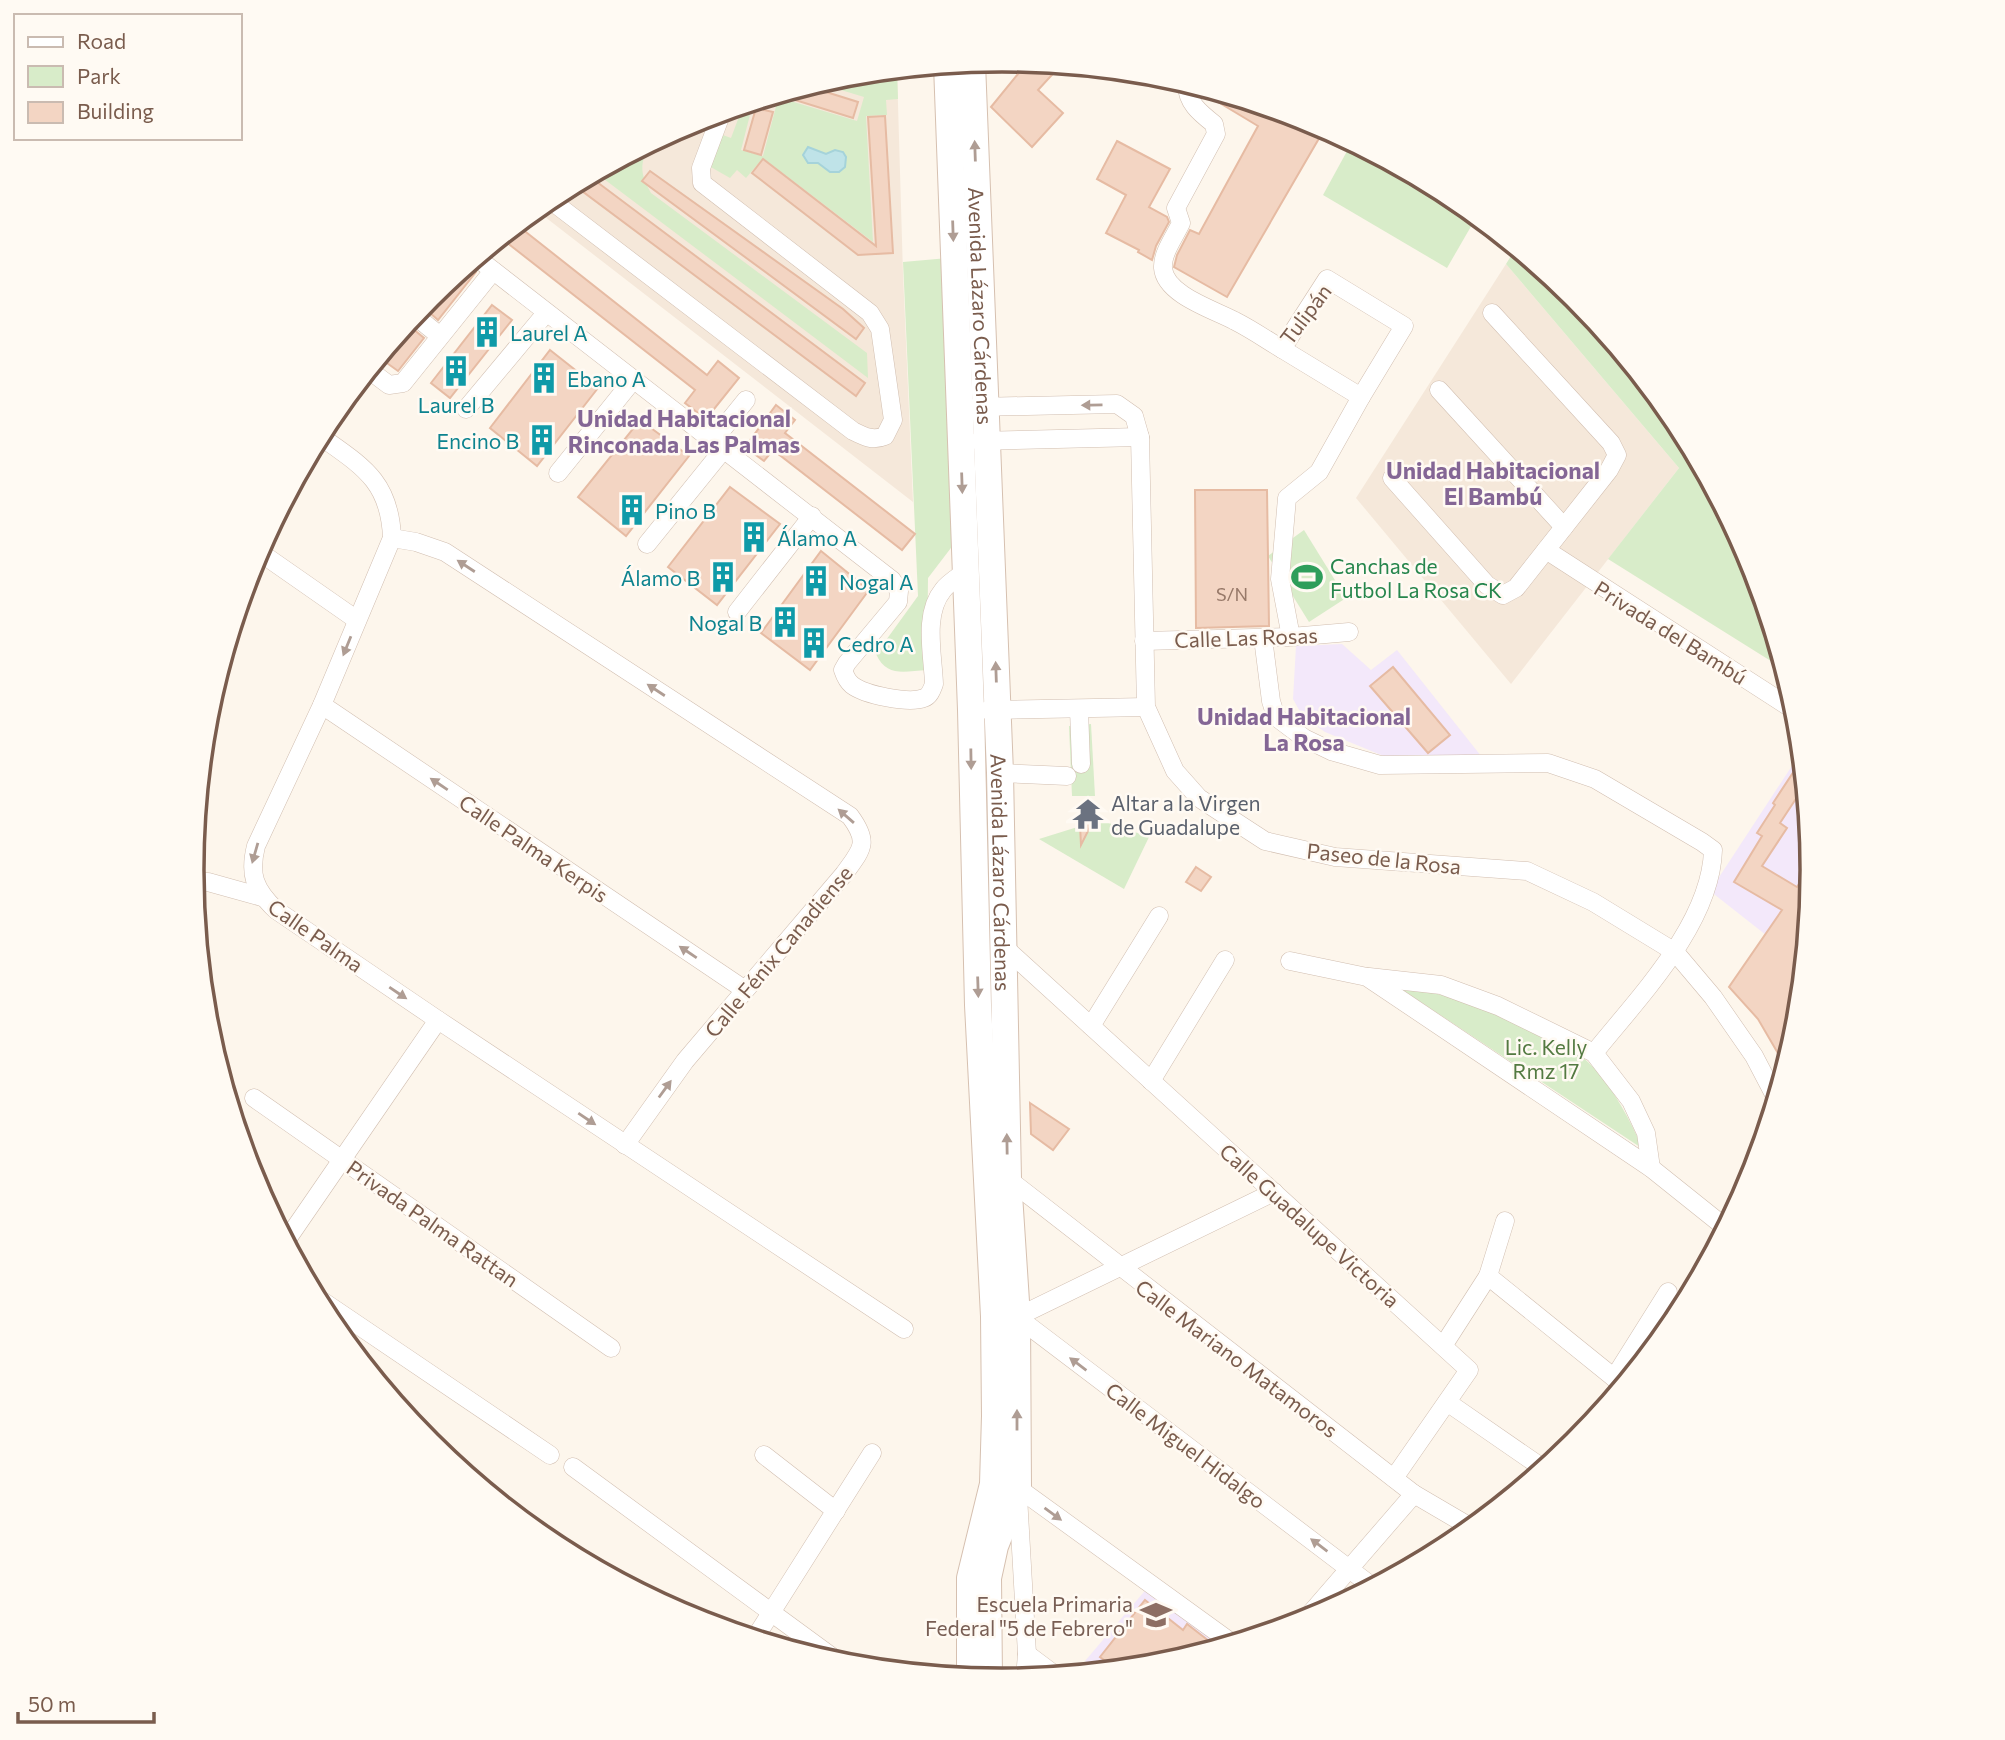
<svg xmlns="http://www.w3.org/2000/svg" width="2005" height="1740" viewBox="0 0 2005 1740" font-family="Commissioner,sans-serif">
<style>
.residential{fill:#f5e8da}
.education{fill:#f3e8fa}
.green{fill:#d8ecc9}
.water{fill:#bfe3e8;stroke:#a5d3da;stroke-width:2}
.building{fill:#f3d5c3;stroke:#e6bba3;stroke-width:2}
.lines{fill:none;stroke-linecap:round;stroke-linejoin:round}
.street-casing{stroke:#d1beb0;stroke-width:19}
.secondary-casing{stroke:#d6c0b0;stroke-width:28}
.street{stroke:#fff;stroke-width:18}
.secondary{stroke:#fff;stroke-width:26}
.oneway{fill:#af9d94}
.labels{text-anchor:middle;dominant-baseline:central;stroke-width:5;stroke-linejoin:round;paint-order:stroke}
.number-label{font-size:18px;fill:#987a6a}
.street-label{font-size:21px;fill:#7a5c4d;stroke:#fffaf3}
.culture-label{font-size:21px;fill:#0d838f;stroke:#fffaf3;text-anchor:start}
.leisure-label{font-size:21px;fill:#27864d;stroke:#fffaf3;text-anchor:start}
.worship-label{font-size:21px;fill:#5b616d;stroke:#fffaf3;text-anchor:start}
.park-label{font-size:21px;fill:#537a41;stroke:#fffaf3}
.education-label{font-size:21px;fill:#785e54;stroke:#fffaf3;text-anchor:end}
.neighbourhood-label{font-size:23px;font-weight:bold;fill:#846695;stroke:#fffaf3}
.rim{fill:none;stroke:#7a5c4d;stroke-width:3.5}
</style>
<rect width="100%" height="100%" fill="#fdf6ec"/>
<g class="residential">
<path d="M897 70 903 274 913 502 536 210 553 196 693 121 845 75Z"/>
<path d="M1506 264 1679 468 1511 684 1356 498Z"/>
</g>
<g class="education">
<path d="M1342 644 1371 670 1397 650 1481 756 1386 757 1325 732 1303 717 1293 699 1296 646Z"/>
<path d="M1801 752 1813 870 1804 965 1710 891Z"/>
<path d="M1149 1586 1226 1645 1160 1665 1098 1671 1085 1661Z"/>
</g>
<g class="green">
<path d="M897 70 898 99 886 100 887 115 866 116 873 242 763 158 746 178 737 170 730 178 709 166 720 134 731 138 743 106 753 103 741 150 763 156 779 95 789 92 787 100 857 121 864 97 818 83 845 75Z"/>
<path d="M1352 142 1453 196 1477 216 1447 268 1323 195Z"/>
<path d="M648 145C640 167 640 173 651 193L867 353 868 378 596 173Z"/>
<path d="M1516 248 1576 297 1677 420 1751 560 1785 670 1608 559 1679 468 1506 264Z"/>
<path d="M948 258 957 540 928 578 927 670C905 671 887 678 876 654L918 596 903 262Z"/>
<path d="M1304 530 1346 598 1309 622 1268 556Z"/>
<path d="M1091 724 1095 796H1072L1069 726Z"/>
<path d="M1100 820 1149 837 1124 889 1039 839Z"/>
<path d="M1398 987C1455 993 1553 1026 1593 1067 1615 1090 1630 1121 1643 1149Z"/>
</g>
<path class="water" d="M808 147 826 154 835 150 843 152 846 157 845 167 839 172H830L818 163H808L803 155Z"/>
<g class="building">
<path d="M1002 60 1061 65 1038 90 1063 113 1032 147 991 107 1018 74Z"/>
<path d="M807 86 858 102 853 118 779 95Z"/>
<path d="M1207 89 1313 121 1325 128 1227 297 1174 267 1177 255 1190 230 1199 234 1258 126 1205 94Z"/>
<path d="M756 108 773 112 761 155 744 150Z"/>
<path d="M885 116 893 253 858 255 752 173 763 159 876 246 868 117Z"/>
<path d="M1117 141 1170 169 1149 207 1167 217 1169 222 1156 246 1152 260 1138 252 1139 250 1106 233 1126 195 1097 179Z"/>
<path d="M650 171 843 309 864 328 856 339 642 181Z"/>
<path d="M589 176 865 383 856 396 578 188Z"/>
<path d="M517 225 707 375 718 361 739 378 706 419 685 403 695 390 501 238Z"/>
<path d="M468 265 476 272 438 320 422 306 430 297Z"/>
<path d="M492 305 512 320 450 398 431 383Z"/>
<path d="M407 324 424 338 398 371 380 358Z"/>
<path d="M550 350 598 388 537 466 490 428Z"/>
<path d="M776 405 795 420 785 433 915 534 902 550 773 450 764 461 745 447Z"/>
<path d="M640 420 689 456 626 536 578 497Z"/>
<path d="M730 487 780 524 717 605 668 567Z"/>
<path d="M1195 490H1267L1269 626 1196 628Z"/>
<path d="M821 551 869 590 810 670 761 633Z"/>
<path d="M1393 667 1450 735 1428 753 1370 686Z"/>
<path d="M1802 759 1805 785 1780 823 1787 828 1762 866 1797 887 1812 864 1797 1029 1786 1067 1758 1019 1729 987 1782 910 1734 882 1762 836 1757 833 1775 805 1773 803Z"/>
<path d="M1079 806H1096L1097 821 1092 823 1081 845Z"/>
<path d="M1196 867 1211 877 1201 891 1186 882Z"/>
<path d="M1030 1103 1069 1129 1053 1150 1031 1134Z"/>
<path d="M1145 1600 1183 1630 1187 1624 1218 1648 1160 1665 1116 1669 1100 1657Z"/>
</g>
<g class="lines">
<defs>
<g id="street">
<path d="M1187 83C1186 102 1200 113 1214 124L1216 134 1176 208 1181 223C1175 236 1162 253 1163 268 1165 295 1215 310 1235 321 1251 329 1267 340 1282 349L1327 279 1404 326 1361 397"/>
<path d="M549 199 853 431C865 437 873 441 885 436L893 420 880 329 870 313 702 183 701 168 722 112"/>
<path d="M477 258 892 580 899 591 898 602 847 663 843 670C845 676 847 681 852 685 865 695 909 704 924 698 930 696 932 689 934 684 933 655 923 614 943 590 948 583 958 577 965 572"/>
<path d="M414 315 440 336"/>
<path d="M1282 349 1361 397 1319 472 1287 498 1280 579 1291 637"/>
<path d="M369 370 389 385 403 383 493 271"/>
<path d="M1439 390 1564 527"/>
<path d="M977 407 1117 404 1134 416 1140 437 1146 707 1175 771 1199 798 1265 841 1335 857 1527 871 1593 902 1675 952 1713 997 1754 1056 1776 1098"/>
<path d="M466 409 546 313"/>
<path d="M320 436C362 466 390 481 392 538L322 705 256 846C249 874 254 889 276 910L438 1020 904 1329"/>
<path d="M979 441 1140 437"/>
<path d="M712 442 746 400"/>
<path d="M558 473 633 380"/>
<path d="M1392 478 1487 585 1503 595 1516 588 1609 470 1617 455 1611 443 1492 313"/>
<path d="M392 538 416 542 445 552 850 816C870 843 862 849 844 874L685 1061 625 1145"/>
<path d="M647 544 723 450"/>
<path d="M1546 550 1797 712"/>
<path d="M258 551 357 620"/>
<path d="M737 612 812 516"/>
<path d="M1263 638 1271 701 1276 717 1304 738 1331 751 1380 765 1548 763 1595 779 1702 842 1713 850C1711 924 1638 998 1594 1053"/>
<path d="M1144 641 1291 637 1349 632"/>
<path d="M322 705 745 990"/>
<path d="M1079 709 1081 764"/>
<path d="M988 710 1146 707"/>
<path d="M1000 773 1067 776"/>
<path d="M194 885 195 882H208L262 897"/>
<path d="M1003 946 1469 1370 1394 1478"/>
<path d="M1290 961 1367 977 1651 1168 1726 1228"/>
<path d="M1369 977 1441 985 1498 1006 1594 1053 1631 1101 1646 1133 1651 1168"/>
<path d="M1091 1026 1159 916"/>
<path d="M1151 1081 1225 960"/>
<path d="M254 1098 611 1348"/>
<path d="M1008 1179 1414 1494 1472 1528"/>
<path d="M286 1241 438 1020"/>
<path d="M1488 1276 1623 1385"/>
<path d="M315 1296 550 1455"/>
<path d="M1012 1317H1017L1373 1587"/>
<path d="M1017 1317 1274 1192"/>
<path d="M1443 1346 1488 1276 1505 1221"/>
<path d="M1614 1378 1668 1292"/>
<path d="M1447 1402 1544 1469"/>
<path d="M764 1455 836 1511"/>
<path d="M573 1467 843 1665"/>
<path d="M1010 1487 1018 1488 1232 1643"/>
<path d="M1018 1496 1027 1654 1025 1678"/>
<path d="M1304 1621 1414 1494"/>
<path d="M755 1638 872 1453"/>
<path d="M1027 1654 1055 1675"/>
</g>
<g id="secondary">
<path id="s1" d="M972 63 1000 773 1008 1179 1017 1317 1018 1488 995 1546 988 1578 989 1679"/>
<path d="M947 65 971 710 978 1005 994 1316 995 1416 993 1484 970 1578V1677"/>
</g>
</defs>
<use href="#street" class="street-casing"/>
<use href="#secondary" class="secondary-casing"/>
<use href="#street" class="street"/>
<use href="#secondary" class="secondary"/>
</g>
<defs><path id="oneway-solid" d="M-6-.8H1V-3.2L6.5 0L1 3.2V.8H-6Z" transform="scale(1.75)"/></defs>
<g class="oneway">
<use href="#oneway-solid" transform="translate(975 151) rotate(-92)"/>
<use href="#oneway-solid" transform="translate(953 231) rotate(88)"/>
<use href="#oneway-solid" transform="translate(1092 405) rotate(179)"/>
<use href="#oneway-solid" transform="translate(962 483) rotate(88)"/>
<use href="#oneway-solid" transform="translate(466 566) rotate(-147)"/>
<use href="#oneway-solid" transform="translate(347 646) rotate(112)"/>
<use href="#oneway-solid" transform="translate(996 672) rotate(-92)"/>
<use href="#oneway-solid" transform="translate(656 690) rotate(-147)"/>
<use href="#oneway-solid" transform="translate(971 759) rotate(89)"/>
<use href="#oneway-solid" transform="translate(439 784) rotate(-146)"/>
<use href="#oneway-solid" transform="translate(846 816) rotate(-139)"/>
<use href="#oneway-solid" transform="translate(255 853) rotate(106)"/>
<use href="#oneway-solid" transform="translate(688 952) rotate(-146)"/>
<use href="#oneway-solid" transform="translate(978 987) rotate(88)"/>
<use href="#oneway-solid" transform="translate(398 993) rotate(34)"/>
<use href="#oneway-solid" transform="translate(665 1089) rotate(-54)"/>
<use href="#oneway-solid" transform="translate(587 1119) rotate(34)"/>
<use href="#oneway-solid" transform="translate(1007 1144) rotate(-91)"/>
<use href="#oneway-solid" transform="translate(1078 1364) rotate(-143)"/>
<use href="#oneway-solid" transform="translate(1017 1420) rotate(-90)"/>
<use href="#oneway-solid" transform="translate(1053 1514) rotate(36)"/>
<use href="#oneway-solid" transform="translate(1319 1545) rotate(-143)"/>
</g>
<defs>
<symbol id="building-bare" viewBox="-9 -9 18 18"><path d="M-4-6H4V6H1V3H-1V6H-4ZM-2.5-4.3h1.7v1.8h-1.7ZM.8-4.3h1.7v1.8H.8ZM-2.5-1h1.7V.8h-1.7ZM.8-1h1.7V.8H.8Z" fill="#0f9aa8" stroke="#fffaf3" stroke-width="2.5" paint-order="stroke"/></symbol>
<symbol id="stadium-bare" viewBox="-9 -9 18 18"><path d="M0-5a6.5 5 0 1 0 0 10a6.5 5 0 1 0 0-10ZM-3.5-1.8h7v3.6h-7Z" fill="#2e9e5b" stroke="#fffaf3" stroke-width="2.5" paint-order="stroke"/></symbol>
<symbol id="temple-bare" viewBox="-9 -9 18 18"><path d="M0-6L5-2H3V0L6.5 2.5H4V6H1.5V3h-3V6H-4V2.5H-6.5L-3 0V-2H-5Z" fill="#6b7280" stroke="#fffaf3" stroke-width="2.5" paint-order="stroke"/></symbol>
<symbol id="school-bare" viewBox="-9 -9 18 18"><path d="M0-5L7-2L0 1L-7-2ZM-4 1L0 2.5L4 1V4Q0 6-4 4Z" fill="#8d6e63" stroke="#fffaf3" stroke-width="2.5" paint-order="stroke"/></symbol>
</defs>
<g fill-rule="evenodd">
<use href="#building-bare" x="465" y="310" width="44" height="44"/>
<use href="#building-bare" x="434" y="349" width="44" height="44"/>
<use href="#building-bare" x="522" y="356" width="44" height="44"/>
<use href="#building-bare" x="520" y="418" width="44" height="44"/>
<use href="#building-bare" x="610" y="488" width="44" height="44"/>
<use href="#building-bare" x="732" y="515" width="44" height="44"/>
<use href="#building-bare" x="701" y="555" width="44" height="44"/>
<use href="#stadium-bare" x="1285" y="555" width="44" height="44"/>
<use href="#building-bare" x="794" y="559" width="44" height="44"/>
<use href="#building-bare" x="763" y="600" width="44" height="44"/>
<use href="#building-bare" x="792" y="621" width="44" height="44"/>
<use href="#temple-bare" x="1066" y="792" width="44" height="44"/>
<use href="#school-bare" x="1134" y="1593" width="44" height="44"/>
</g>
<g class="labels">
<g class="number-label">
<text x="1232" y="594">S/N</text>
</g>
<g class="street-label">
<text stroke="none"><textPath href="#s1" startOffset="243">Avenida Lázaro Cárdenas</textPath></text>
<text transform="translate(1305 314) rotate(-53)">Tulipán</text>
<text transform="translate(1671 632) rotate(32)">Privada del Bambú</text>
<text transform="translate(1246 637) rotate(-2)">Calle Las Rosas</text>
<text transform="translate(534 848) rotate(34)">Calle Palma Kerpis</text>
<text transform="translate(1384 858) rotate(6)">Paseo de la Rosa</text>
<text stroke="none"><textPath href="#s1" startOffset="810">Avenida Lázaro Cárdenas</textPath></text>
<text transform="translate(316 935) rotate(35)">Calle Palma</text>
<text transform="translate(778 951) rotate(-50)">Calle Fénix Canadiense</text>
<text transform="translate(433 1223) rotate(35)">Privada Palma Rattan</text>
<text transform="translate(1310 1225) rotate(42)">Calle Guadalupe Victoria</text>
<text transform="translate(1237 1358) rotate(37)">Calle Mariano Matamoros</text>
<text transform="translate(1186 1445) rotate(37)">Calle Miguel Hidalgo</text>
</g>
<g class="culture-label">
<text x="510" y="332">Laurel A</text>
<text x="567" y="378">Ebano A</text>
<text x="456" y="404" text-anchor="middle">Laurel B</text>
<text x="519" y="440" text-anchor="end">Encino B</text>
<text x="655" y="510">Pino B</text>
<text x="777" y="537">Álamo A</text>
<text x="700" y="577" text-anchor="end">Álamo B</text>
<text x="839" y="581">Nogal A</text>
<text x="762" y="622" text-anchor="end">Nogal B</text>
<text x="837" y="643">Cedro A</text>
</g>
<g class="leisure-label">
<text x="1330" y="565">Canchas de<tspan x="1330" dy="24">Futbol La Rosa CK</tspan></text>
</g>
<g class="worship-label">
<text x="1111" y="802">Altar a la Virgen<tspan x="1111" dy="24">de Guadalupe</tspan></text>
</g>
<g class="park-label">
<text x="1546" y="1046">Lic. Kelly<tspan x="1546" dy="24">Rmz 17</tspan></text>
</g>
<g class="education-label">
<text x="1133" y="1603">Escuela Primaria<tspan x="1133" dy="24">Federal "5 de Febrero"</tspan></text>
</g>
<g class="neighbourhood-label">
<text x="684" y="418">Unidad Habitacional<tspan x="684" dy="26">Rinconada Las Palmas</tspan></text>
<text x="1493" y="470">Unidad Habitacional<tspan x="1493" dy="26">El Bambú</tspan></text>
<text x="1304" y="716">Unidad Habitacional<tspan x="1304" dy="26">La Rosa</tspan></text>
</g>
</g>
<path d="M0 0H2005V1740H0ZM204 870a798 798 0 1 1 1596 0a798 798 0 1 1-1596 0Z" fill="#fffaf3" fill-rule="evenodd"/>
<path class="rim" d="M204 870a798 798 0 1 1 1596 0a798 798 0 1 1-1596 0Z"/>
<rect x="14" y="14" width="228" height="126" fill="#fffaf3" stroke="#cabbb1" stroke-width="2"/>
<rect x="28" y="37" width="35" height="10" fill="#ffffff" stroke="#cabbb1" stroke-width="2"/>
<text x="77" y="49" font-size="21" fill="#7a5c4d">Road</text>
<rect x="28" y="66" width="35" height="21" fill="#d8ecc9" stroke="#cabbb1" stroke-width="2"/>
<text x="77" y="84" font-size="21" fill="#7a5c4d">Park</text>
<rect x="28" y="102" width="35" height="21" fill="#f3d5c3" stroke="#cabbb1" stroke-width="2"/>
<text x="77" y="119" font-size="21" fill="#7a5c4d">Building</text>
<path d="M18 1712v10h136v-10" fill="none" stroke="#7a5c4d" stroke-width="3.5"/>
<text x="28" y="1712" font-size="21" fill="#7a5c4d" stroke="#fffaf3" stroke-width="5" paint-order="stroke">50 m</text>
</svg>
